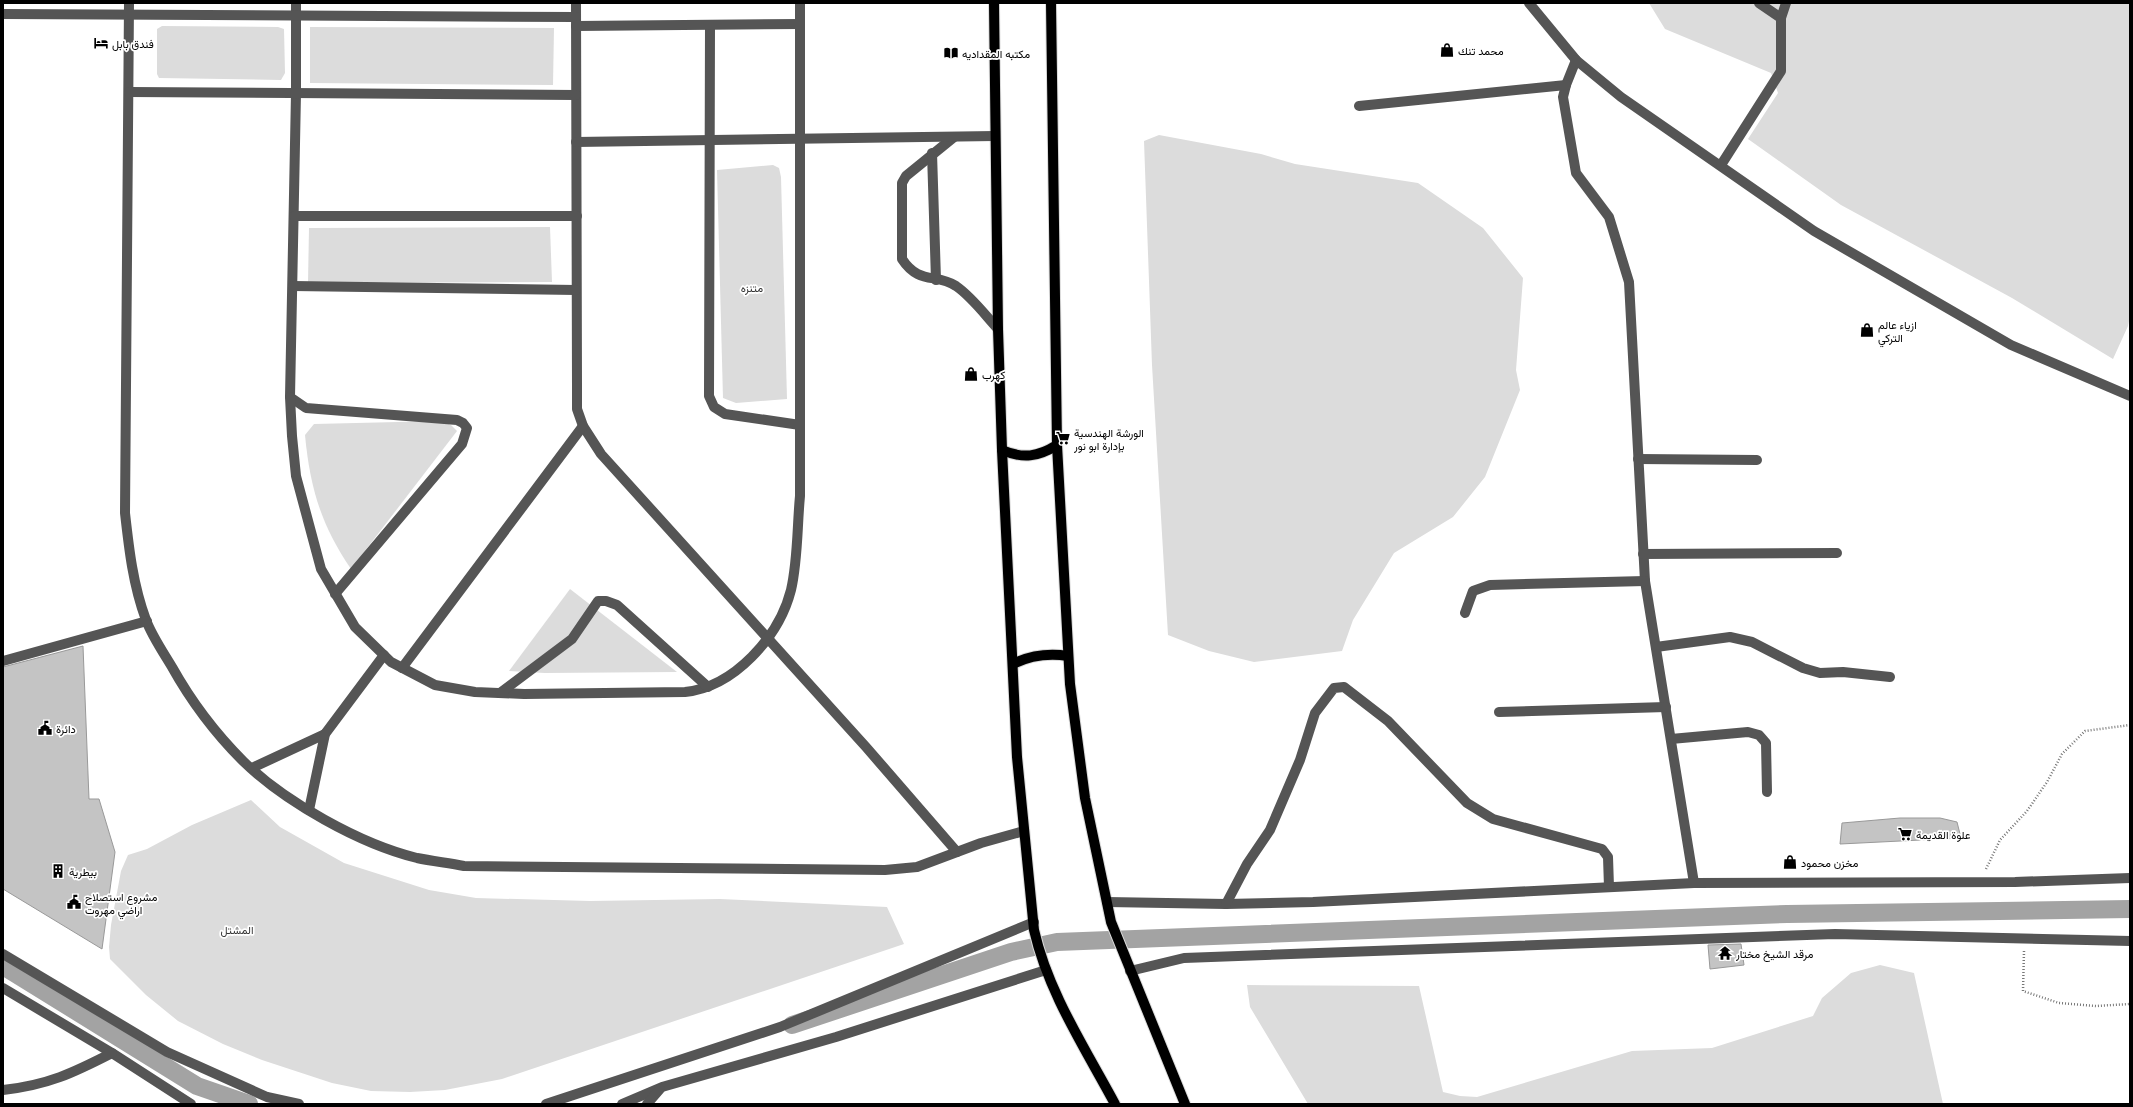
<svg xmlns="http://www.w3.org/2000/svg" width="2133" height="1107" viewBox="0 0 2133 1107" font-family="'Noto Sans',Vazirmatn,sans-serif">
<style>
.green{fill:#dcdcdc}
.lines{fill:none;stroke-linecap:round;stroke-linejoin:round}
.canal{stroke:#a3a3a3;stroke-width:18}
.building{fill:#c4c4c4;stroke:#999}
.major-casing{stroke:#dbdbdb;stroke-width:12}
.path{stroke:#777;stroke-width:2.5;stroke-dasharray:1 2;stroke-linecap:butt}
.minor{stroke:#555;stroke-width:10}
.major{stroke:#000;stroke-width:10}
.labels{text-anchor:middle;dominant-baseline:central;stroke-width:3.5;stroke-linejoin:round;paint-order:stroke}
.poi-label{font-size:11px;fill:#000;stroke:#fff;text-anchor:start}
.park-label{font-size:11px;fill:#333;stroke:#fff}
</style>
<rect width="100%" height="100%" fill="#fff"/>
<g class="green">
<path d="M1649 3H2130V316L2128 326 2113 359 2012 298 1841 205 1748 139 1778 93 1771 73 1665 29Z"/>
<path d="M162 26 278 27 284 29 285 73 281 80 159 78 157 74V29Z"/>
<path d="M310 27 554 28 553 85 310 83Z"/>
<path d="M1159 135 1261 154 1295 164 1418 183 1483 228 1523 278 1516 370 1520 390 1485 477 1453 517 1394 553 1353 620 1342 651 1254 662 1209 651 1168 635 1152 365 1144 141Z"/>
<path d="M773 165 779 168 781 177 787 399 736 403 723 398 717 170Z"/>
<path d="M550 227 552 282 308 283 309 228Z"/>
<path d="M440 421 451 425 457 431 351 569C321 525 310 488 305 435L314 424Z"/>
<path d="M570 589 677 672 545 673 509 671Z"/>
<path d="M251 800 280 827 344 863 429 890 476 898 590 901 720 899 887 907 904 944 502 1079 445 1090 410 1092 371 1091 332 1083 262 1060 223 1044 178 1021 146 995 110 959 109 947 111 925 121 871 128 855 147 849 192 825Z"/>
<path d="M1880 965 1914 973 1943 1104H1308L1250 1007 1247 985 1419 986 1443 1092 1460 1096 1477 1097 1632 1051 1712 1048 1813 1016 1822 998 1851 973Z"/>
</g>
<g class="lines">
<g class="canal">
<path d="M3 966 197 1086 249 1104"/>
<path d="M792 1025 1011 952 1057 942 1787 914 2130 909"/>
</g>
</g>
<g class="building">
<path d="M83 646 89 799H99L115 852 102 949 3 889V667Z"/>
<path d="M1900 818H1940L1957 822 1961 838 1840 844 1842 823Z"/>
<path d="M1741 944 1744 965 1710 969 1708 945Z"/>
</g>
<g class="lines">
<defs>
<g id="major">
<path d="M994 3 998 329 1002 450 1017 757 1034 930C1048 992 1085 1048 1115 1104"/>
<path d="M1051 3 1057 445 1070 684 1085 798 1111 922 1185 1104"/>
<path d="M1002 450C1023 459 1038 457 1057 445"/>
<path d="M1013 664C1031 655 1048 653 1068 656"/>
</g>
</defs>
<use href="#major" class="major-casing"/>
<g class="path">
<path d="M1986 869 2000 840 2027 811 2047 782 2062 754 2085 731 2130 725"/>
<path d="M2024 951 2023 991 2059 1003 2096 1006 2130 1004"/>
</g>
<g class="minor">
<path d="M129 3 125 513C129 549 133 585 146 620 152 636 163 652 172 667 191 701 216 734 243 761 285 802 360 844 417 858 432 861 448 863 464 866L885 870 917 867 981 843 1024 831"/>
<path d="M296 3V93L290 397 306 408 457 420 463 423 467 428 462 444 335 594"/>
<path d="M576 3 577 383V409L583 426 601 454 866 747 957 852"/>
<path d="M1529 3 1576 60 1621 97 1814 231 2011 345 2130 396"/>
<path d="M1759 3 1781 18"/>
<path d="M3 14 576 17"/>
<path d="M710 25 709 396 714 407 725 414 800 425"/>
<path d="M576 26 800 24"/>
<path d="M1576 60 1566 85 1563 97 1576 173 1609 217 1629 282 1645 581 1694 883"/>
<path d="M129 92 576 95"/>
<path d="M1359 106 1566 85"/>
<path d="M954 137 906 176 902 183V259C919 285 936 273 956 286 972 297 985 315 998 329"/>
<path d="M576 142 995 136"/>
<path d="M932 153 936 280"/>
<path d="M1721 165 1781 71V18L1786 3"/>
<path d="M294 216H577"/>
<path d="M293 286 576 290"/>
<path d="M290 397 292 436 296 476 321 569 355 627 391 662 435 685 475 692 524 694 685 692C734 687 779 637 791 590 798 560 797 527 800 496V3"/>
<path d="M1638 459 1757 460"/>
<path d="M1643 554 1837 553"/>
<path d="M1465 613 1473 591 1490 585 1645 581"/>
<path d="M1656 647 1730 637 1752 642 1803 668 1820 673 1843 672 1890 677"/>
<path d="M3 661 147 621"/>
<path d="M402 668 583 426"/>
<path d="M500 693 572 639 598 601H606L617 605 708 687"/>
<path d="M1499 712 1666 707"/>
<path d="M1671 739 1748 732 1759 735 1766 743 1767 792"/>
<path d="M252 768 325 734"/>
<path d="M309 810 325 734 384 655"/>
<path d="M1107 902 1226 904 1313 902 1694 883 2015 882 2130 878"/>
<path d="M1226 904 1247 864 1270 830 1300 760 1315 713 1334 688 1344 687 1388 721 1467 803 1493 819 1602 849 1608 857 1609 887"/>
<path d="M3 954 167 1052 267 1097 299 1104"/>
<path d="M1130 971 1184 958 1835 934 2130 941"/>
<path d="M3 988 112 1053 191 1104"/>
<path d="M3 1090C48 1085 73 1073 112 1053"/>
<path d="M546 1104 780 1027 1034 922"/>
<path d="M622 1104 662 1087 836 1037 1046 970"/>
<path d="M647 1104 660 1089"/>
</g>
<use href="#major" class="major"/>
</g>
<defs>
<symbol id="hotel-bare" viewBox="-9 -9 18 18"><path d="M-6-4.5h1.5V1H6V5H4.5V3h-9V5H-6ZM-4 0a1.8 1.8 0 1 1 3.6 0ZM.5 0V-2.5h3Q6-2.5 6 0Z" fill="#000" stroke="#fff" stroke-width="2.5" paint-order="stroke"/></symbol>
<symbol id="shop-bare" viewBox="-9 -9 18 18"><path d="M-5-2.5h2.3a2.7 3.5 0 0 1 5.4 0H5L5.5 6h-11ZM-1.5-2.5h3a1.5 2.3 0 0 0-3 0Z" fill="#000" stroke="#fff" stroke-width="2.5" paint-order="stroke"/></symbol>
<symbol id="library-bare" viewBox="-9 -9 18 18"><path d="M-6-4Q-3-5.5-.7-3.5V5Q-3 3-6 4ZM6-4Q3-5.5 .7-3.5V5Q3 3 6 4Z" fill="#000" stroke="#fff" stroke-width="2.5" paint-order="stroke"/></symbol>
<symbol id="supermarket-bare" viewBox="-9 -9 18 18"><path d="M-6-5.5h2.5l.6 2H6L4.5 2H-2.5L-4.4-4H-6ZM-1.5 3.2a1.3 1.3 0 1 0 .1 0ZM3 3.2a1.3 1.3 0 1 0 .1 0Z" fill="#000" stroke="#fff" stroke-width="2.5" paint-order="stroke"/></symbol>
<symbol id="civic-bare" viewBox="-9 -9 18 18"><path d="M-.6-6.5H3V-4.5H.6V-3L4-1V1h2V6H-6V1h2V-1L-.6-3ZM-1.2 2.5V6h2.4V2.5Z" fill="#000" stroke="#fff" stroke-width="2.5" paint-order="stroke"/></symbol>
<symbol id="building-bare" viewBox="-9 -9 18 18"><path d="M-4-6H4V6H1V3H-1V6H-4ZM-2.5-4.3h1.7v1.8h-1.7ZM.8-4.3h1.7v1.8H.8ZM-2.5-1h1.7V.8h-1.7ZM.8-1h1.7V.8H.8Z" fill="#000" stroke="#fff" stroke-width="2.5" paint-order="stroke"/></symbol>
<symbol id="temple-bare" viewBox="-9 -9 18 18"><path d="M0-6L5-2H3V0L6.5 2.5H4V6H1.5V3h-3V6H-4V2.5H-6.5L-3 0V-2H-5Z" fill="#000" stroke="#fff" stroke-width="2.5" paint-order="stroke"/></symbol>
</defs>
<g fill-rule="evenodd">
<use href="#hotel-bare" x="91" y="33" width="20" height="20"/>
<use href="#shop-bare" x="1437" y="40" width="20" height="20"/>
<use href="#library-bare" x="941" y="43" width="20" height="20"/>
<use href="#shop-bare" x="1857" y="320" width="20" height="20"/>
<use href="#shop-bare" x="961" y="364" width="20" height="20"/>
<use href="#supermarket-bare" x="1053" y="428" width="20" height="20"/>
<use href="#civic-bare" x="35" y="718" width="20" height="20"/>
<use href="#supermarket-bare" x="1895" y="824" width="20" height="20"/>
<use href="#shop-bare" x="1780" y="852" width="20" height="20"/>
<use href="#building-bare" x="48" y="861" width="20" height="20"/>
<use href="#civic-bare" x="64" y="892" width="20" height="20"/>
<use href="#temple-bare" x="1715" y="943" width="20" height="20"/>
</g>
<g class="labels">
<g class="poi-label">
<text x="112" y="43">فندق بابل</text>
<text x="1458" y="50">محمد تنك</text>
<text x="962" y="53">مكتبه المقداديه</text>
<text x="1878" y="324">ازياء عالم<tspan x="1878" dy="13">التركي</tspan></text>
<text x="982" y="374">كهرب</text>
<text x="1074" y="432">الورشة الهندسية<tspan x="1074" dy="13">بإدارة ابو نور</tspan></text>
<text x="56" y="728">دائرة</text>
<text x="1916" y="834">علوة القديمة</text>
<text x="1801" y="862">مخزن محمود</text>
<text x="69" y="871">بيطرية</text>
<text x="85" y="896">مشروع استصلاح<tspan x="85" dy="13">اراضي مهروت</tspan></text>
<text x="1736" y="953">مرقد الشيخ مختار</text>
</g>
<g class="park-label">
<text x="752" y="287">متنزه</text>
<text x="237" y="929">المشتل</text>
</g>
</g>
<rect width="2133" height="1107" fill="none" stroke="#000000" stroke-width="8"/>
</svg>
